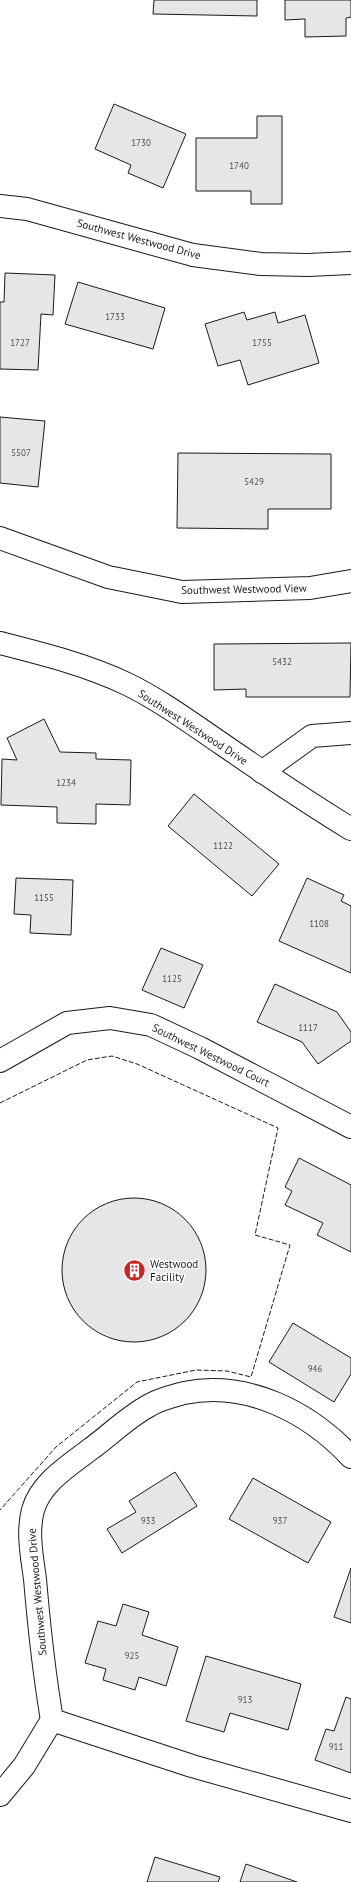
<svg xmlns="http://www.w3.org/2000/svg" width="351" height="1882" viewBox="0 0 351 1882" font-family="'PT Sans',sans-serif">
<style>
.building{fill:#e6e6e6;stroke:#1a1a1a}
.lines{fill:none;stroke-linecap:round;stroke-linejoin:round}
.minor-casing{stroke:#1a1a1a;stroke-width:24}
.minor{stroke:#fff;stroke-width:22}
.fence{stroke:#1a1a1a;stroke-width:1;stroke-dasharray:5 2;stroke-linecap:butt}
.labels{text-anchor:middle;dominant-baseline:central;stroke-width:3;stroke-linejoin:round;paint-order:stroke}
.number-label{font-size:9px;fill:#4d4d4d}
.street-label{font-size:11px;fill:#1a1a1a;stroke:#fff}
.poi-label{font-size:11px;fill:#1a1a1a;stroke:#fff;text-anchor:start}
</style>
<rect width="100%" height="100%" fill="#fff"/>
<g class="building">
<path d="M154 0H257V16L153 14Z"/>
<path d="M285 0H351V17L346 18V36L305 37V19L285 20Z"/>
<path d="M114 104 186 134 163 188 128 173 131 165 95 149Z"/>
<path d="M257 116H282V204H251V191H196V138H257Z"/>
<path d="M5 273 55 275 53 315 41 314 38 370 0 369V302H4Z"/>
<path d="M78 282 165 308 153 349 65 324Z"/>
<path d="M244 312 247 320 275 312 278 323 305 315 319 363 248 385 240 360 218 366 205 324Z"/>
<path d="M0 417 45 421 38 487 0 483Z"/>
<path d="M178 453 331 454V509H268V529L177 528Z"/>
<path d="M351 643 350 697H246V689L214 690V644Z"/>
<path d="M44 719 60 752 96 753V759L131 760 130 805 96 804V824L57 823V807L1 805 2 759 17 760 7 738Z"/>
<path d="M194 794 279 864 252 896 168 826Z"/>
<path d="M16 878 73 880 71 935 30 933 31 915 14 914Z"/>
<path d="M307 878 344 895 341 901 351 906V973L279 941Z"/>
<path d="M161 948 203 965 184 1008 142 990Z"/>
<path d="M275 984 337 1012 351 1032V1041L318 1064 302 1042 257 1022Z"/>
<path d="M299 1158 351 1185V1252L317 1235 323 1223 285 1205 292 1191 285 1187Z"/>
<circle cx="134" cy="1270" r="72"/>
<path d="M293 1323 351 1358V1374L334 1402 269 1362Z"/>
<path d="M175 1472 197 1506 122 1553 107 1529 136 1512 129 1501Z"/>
<path d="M253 1478 331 1522 308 1563 229 1519Z"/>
<path d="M351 1568V1623L334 1617Z"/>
<path d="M123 1604 149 1612 142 1635 178 1647 166 1686 139 1677 135 1690 103 1680 106 1669 85 1663 98 1621 116 1626Z"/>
<path d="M206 1656 301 1684 288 1730 230 1713 224 1732 186 1721Z"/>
<path d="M346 1697 351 1699V1773L315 1760 326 1729 334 1731Z"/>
<path d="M155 1857 220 1877 218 1882H147Z"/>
<path d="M246 1864 297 1882H240Z"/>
</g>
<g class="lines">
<defs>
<g id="minor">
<path d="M0 206 27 209 193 255 261 264 308 265 351 263"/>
<path d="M0 538 108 577 182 592 310 588 351 581"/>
<path d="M0 643C43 654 87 665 127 684 160 700 191 723 222 744 264 773 307 802 351 829"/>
<path d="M262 772 312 736 351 733"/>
<path d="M0 1061 67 1023 110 1018 151 1025 200 1048 351 1127"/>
<path d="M52 1720C44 1673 39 1626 35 1579 32 1557 27 1532 33 1510 41 1482 70 1465 92 1448 111 1434 129 1416 150 1405 160 1399 173 1396 184 1393 247 1380 309 1412 351 1457"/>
<path d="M52 1720 192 1766 351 1811"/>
<path d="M0 1795 24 1766 52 1720"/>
</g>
</defs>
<use href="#minor" class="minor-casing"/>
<use href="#minor" class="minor"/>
<path class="fence" d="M0 1103 87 1060 112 1056 137 1064 278 1128 255 1235 290 1245 251 1377 227 1371 196 1370 137 1382 56 1447 0 1510"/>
</g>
<defs>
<symbol id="building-disc" viewBox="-11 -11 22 22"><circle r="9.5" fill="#c62828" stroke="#fff"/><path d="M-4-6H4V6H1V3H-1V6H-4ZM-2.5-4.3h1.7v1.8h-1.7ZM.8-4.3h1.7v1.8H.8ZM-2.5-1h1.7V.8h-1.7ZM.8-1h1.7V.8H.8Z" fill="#fff"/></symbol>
</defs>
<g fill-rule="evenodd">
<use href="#building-disc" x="122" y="1258" width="25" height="25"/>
</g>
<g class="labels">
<g class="number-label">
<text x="141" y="142">1730</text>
<text x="239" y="165">1740</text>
<text x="115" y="316">1733</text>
<text x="20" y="342">1727</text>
<text x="262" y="342">1755</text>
<text x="21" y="452">5507</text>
<text x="254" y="481">5429</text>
<text x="282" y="661">5432</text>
<text x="66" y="782">1234</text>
<text x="223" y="845">1122</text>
<text x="44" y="897">1155</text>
<text x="319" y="923">1108</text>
<text x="172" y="978">1125</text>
<text x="308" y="1027">1117</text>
<text x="315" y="1368">946</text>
<text x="148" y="1520">933</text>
<text x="280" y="1520">937</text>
<text x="132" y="1655">925</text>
<text x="245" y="1699">913</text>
<text x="336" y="1746">911</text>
</g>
<g class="street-label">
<text transform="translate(139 239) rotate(15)">Southwest Westwood Drive</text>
<text transform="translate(244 589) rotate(-1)">Southwest Westwood View</text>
<text transform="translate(193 727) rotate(33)">Southwest Westwood Drive</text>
<text transform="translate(211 1055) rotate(26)">Southwest Westwood Court</text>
<text transform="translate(37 1592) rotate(-95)">Southwest Westwood Drive</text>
</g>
<g class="poi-label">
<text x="150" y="1264">Westwood<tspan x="150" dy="13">Facility</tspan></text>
</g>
</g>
</svg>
